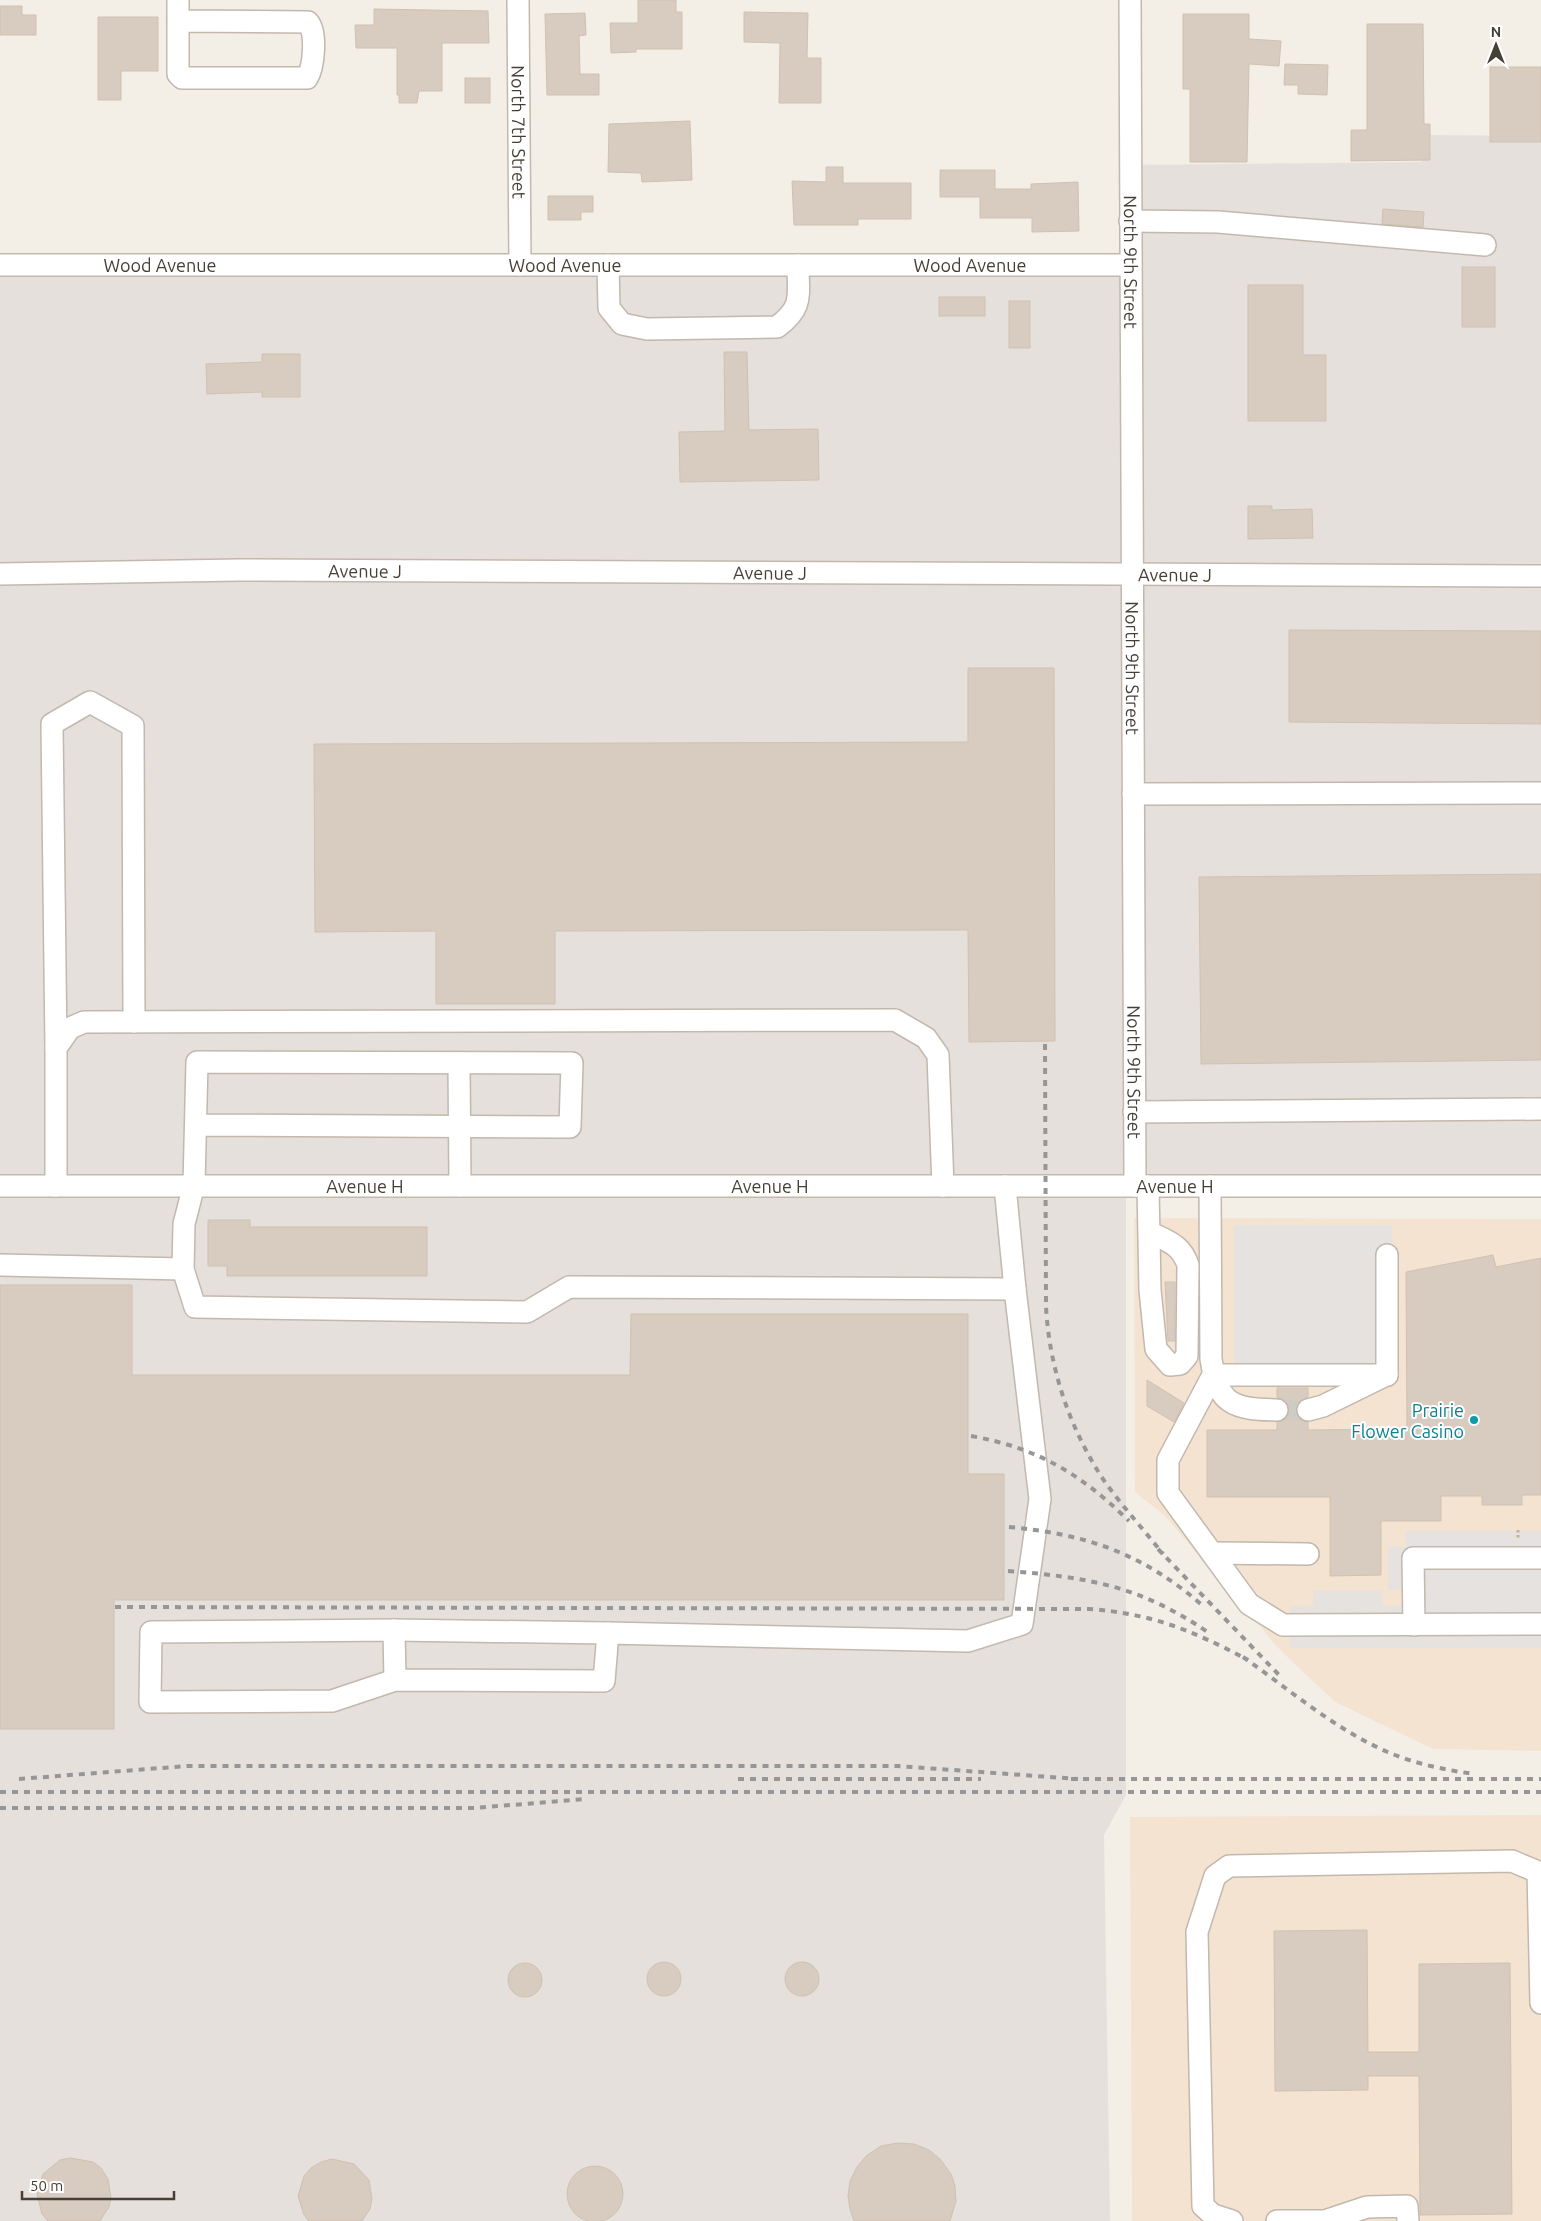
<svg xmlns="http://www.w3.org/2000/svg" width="1541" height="2221" viewBox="0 0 1541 2221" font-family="Ubuntu,sans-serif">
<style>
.commercial{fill:#f5e3d2}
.industrial{fill:#e6e0dc}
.parking{fill:#e5e2df}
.building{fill:#d8ccc0;stroke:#d0c1b0}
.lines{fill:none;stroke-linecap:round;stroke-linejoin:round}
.minor-tunnel{stroke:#d0ccc4;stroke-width:21;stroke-dasharray:21 11;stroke-linecap:butt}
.minor-casing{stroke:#c2b8ad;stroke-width:24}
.path{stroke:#c1b09b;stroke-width:3;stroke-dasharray:2.5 2.5;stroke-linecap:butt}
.minor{stroke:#fff;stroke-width:21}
.rail{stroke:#969696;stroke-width:4;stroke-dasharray:6 6;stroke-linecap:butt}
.culture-dot{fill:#0f9aa8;stroke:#fff;stroke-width:2}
.labels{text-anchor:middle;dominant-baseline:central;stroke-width:4;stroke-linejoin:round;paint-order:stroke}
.street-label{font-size:18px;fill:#463f36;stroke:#fff}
.culture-label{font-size:18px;fill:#0d838f;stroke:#fff;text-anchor:end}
</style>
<rect width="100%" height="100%" fill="#f3efe7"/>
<g class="commercial">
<path d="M1134 1218 1541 1219V1751L1433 1749 1335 1702 1281 1651 1165 1516 1135 1492Z"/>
<path d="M1541 1815V2221H1132L1130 1817Z"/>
</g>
<path class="industrial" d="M1423 135 1541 136V1189H1126V1795L1104 1835 1110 2221H0V265H1129V165L1422 162Z"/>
<g class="parking">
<path d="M1234 1225H1392L1393 1364H1234Z"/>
<path d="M1406 1531H1541V1648H1290V1606H1313V1591H1382V1606H1406V1590H1388V1547H1406Z"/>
</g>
<g class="building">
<path d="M638 0H676V12H682V49H636V52L611 53 610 23H638Z"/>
<path d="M0 6H22V15H36V35H0Z"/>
<path d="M374 9 488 11 489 43H442V91H419L417 103H399V95H397V48H356L355 25H374Z"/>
<path d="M744 12 808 13 807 58H821V103H779L780 43 744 42Z"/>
<path d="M585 13 586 35 579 36 580 74H599V95H547L545 14Z"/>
<path d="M1183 14H1249V39L1281 41 1279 66 1249 64 1247 162H1190V89H1183Z"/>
<path d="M98 17H158V71H121V100H98Z"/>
<path d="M1367 24H1423L1424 124H1430V160L1351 161V130H1367Z"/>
<path d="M1285 64 1328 65 1327 95 1298 94V85H1284Z"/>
<rect x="1490" y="67" width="51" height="75"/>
<rect x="465" y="78" width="25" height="25"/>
<path d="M690 121 692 180 642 182 641 173 608 172 609 124Z"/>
<path d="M826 167H843V183H911V219H858V225H794L792 181 826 182Z"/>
<path d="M940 170H995V189H1031V184L1078 182 1079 231 1032 232V218H980V197H940Z"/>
<path d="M548 196H593V212H581V220H548Z"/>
<path d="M1383 209 1424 212 1423 227 1382 224Z"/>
<rect x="1462" y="267" width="33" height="60"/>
<path d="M1248 285H1303V355H1326V421H1248Z"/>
<rect x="939" y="297" width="46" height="19"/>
<rect x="1009" y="301" width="21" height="47"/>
<path d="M724 352H747L749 430 818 429 819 480 680 482 679 432 725 431Z"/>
<path d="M262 354H300V397H262V392L207 394 206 364 262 362Z"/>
<path d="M1248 506H1272V510L1312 509 1313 538 1248 539Z"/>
<path d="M1289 630 1541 631V724L1289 722Z"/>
<path d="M968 668H1054L1055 1041 969 1042 968 930 555 931V1004H436V931L315 932 314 744 968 742Z"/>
<path d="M1541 874V1060L1201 1064 1199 877Z"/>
<path d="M208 1220H250V1227H427V1276H227V1266H208Z"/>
<path d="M1493 1255 1496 1267 1541 1258V1495H1522V1505H1482V1496H1441V1521H1381V1575L1330 1576V1497H1207V1430H1277V1422L1287 1417 1289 1410 1284 1400 1277 1397V1388H1308V1397L1299 1402 1296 1413 1300 1419 1308 1422V1430L1407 1429 1406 1272Z"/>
<path d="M1165 1282H1175V1341H1168Z"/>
<path d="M0 1285H132V1375H630L631 1314H968V1474H1004V1600H114V1729H0Z"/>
<path d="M1147 1380 1184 1403 1174 1422 1147 1406Z"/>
<path d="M1367 1930 1368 2052H1419V1964L1510 1963 1512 2214 1420 2215 1419 2076H1368V2090L1275 2091 1274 1931Z"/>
<circle cx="664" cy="1979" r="17"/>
<circle cx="802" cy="1979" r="17"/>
<circle cx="525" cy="1980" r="17"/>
<path d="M898 2143 914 2144 929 2150 940 2159 951 2174 955 2186 956 2201 950 2221H854L850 2209 848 2196 850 2181 857 2167 866 2156 881 2146Z"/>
<path d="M71 2158 93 2162 101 2168 108 2179 111 2198 109 2207 100 2221H48L42 2214 37 2194 43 2174 60 2160Z"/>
<path d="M332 2159 354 2164 369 2180 372 2199 370 2209 362 2221H309L304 2215 298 2196 304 2176 311 2168 321 2162Z"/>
<circle cx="595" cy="2194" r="28"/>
</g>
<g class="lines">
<path class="minor-tunnel" d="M1277 1410H1308"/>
<defs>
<g id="minor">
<path d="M178 0V74L182 78H307C314 67 317 32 308 22L178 21"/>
<path id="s1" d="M518 0 520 265"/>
<path id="s2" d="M1130 0 1135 1186"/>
<path d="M1130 221 1218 222 1485 245"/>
<path id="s3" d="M0 265H1130"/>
<path d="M608 265 609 308 622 324 647 329 777 327C804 307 798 296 798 265"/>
<path id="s4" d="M0 574 239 570 1541 576"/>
<path d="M1133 794 1541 793"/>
<path d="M56 1048 52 724 90 702 133 726 134 1022"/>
<path d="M459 1063 460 1186"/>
<path d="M1134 1112 1541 1109"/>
<path d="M196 1125 570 1127 572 1063 197 1062 194 1185 184 1224 183 1269 195 1307 527 1312 569 1287 1015 1289 1005 1186"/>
<path id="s5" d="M0 1186H1541"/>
<path d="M56 1186V1048L70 1028 84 1022 895 1020 926 1038 938 1055 943 1186"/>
<path d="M1148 1186 1150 1290 1156 1349 1170 1365 1180 1364 1187 1356 1188 1265C1181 1244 1167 1241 1149 1232"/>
<path d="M1210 1186 1211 1359C1218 1405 1233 1409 1277 1410"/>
<path d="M1387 1255V1375"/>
<path d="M0 1265 183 1269"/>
<path d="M1213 1375 1168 1460V1493L1249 1604 1283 1625 1541 1624"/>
<path d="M1213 1375H1387"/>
<path d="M1308 1410 1323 1406 1382 1377"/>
<path d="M1212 1553 1308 1554"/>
<path d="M1414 1625 1413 1558H1541"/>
<path d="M394 1630 608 1633"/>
<path d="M395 1680 394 1630 151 1632 150 1702 332 1701 395 1680 604 1681 608 1633 968 1641 1022 1624 1040 1499 1015 1289"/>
<path d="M1328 2220 1367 2207 1407 2206 1408 2221"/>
<path d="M1232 2221 1213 2215 1203 2206 1197 1932 1215 1876 1229 1866 1512 1861 1538 1872 1541 2003"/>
<path d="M1277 2221H1328"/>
</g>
</defs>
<use href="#minor" class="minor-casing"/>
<path class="path" d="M1518 1530V1539"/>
<use href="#minor" class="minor"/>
<g class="rail">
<path d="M1045 1044 1046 1306C1049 1368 1070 1430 1105 1482 1123 1507 1144 1530 1163 1554"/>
<path d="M971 1436C1038 1448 1081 1474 1129 1521"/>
<path d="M1009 1527C1085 1534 1142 1553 1202 1605"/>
<path d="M1158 1549 1279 1675"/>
<path d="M1008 1571C1087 1577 1141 1586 1209 1633"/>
<path d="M115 1607 1089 1609C1150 1613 1194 1631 1248 1660"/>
<path d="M1243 1657C1290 1690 1337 1731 1390 1753 1416 1764 1446 1770 1474 1774"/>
<path d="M19 1779 187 1766H897L1078 1779"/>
<path d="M738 1779H981"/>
<path d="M1071 1779H1541"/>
<path d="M0 1792H1541"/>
<path d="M0 1808H474L586 1799"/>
</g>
</g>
<circle class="culture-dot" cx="1474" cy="1420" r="5"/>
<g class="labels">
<g class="street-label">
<text stroke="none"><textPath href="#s1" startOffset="132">North 7th Street</textPath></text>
<text stroke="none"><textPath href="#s2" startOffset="262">North 9th Street</textPath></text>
<text stroke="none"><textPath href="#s3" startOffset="160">Wood Avenue</textPath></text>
<text stroke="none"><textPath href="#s3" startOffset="565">Wood Avenue</textPath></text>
<text stroke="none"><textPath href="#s3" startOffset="970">Wood Avenue</textPath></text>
<text stroke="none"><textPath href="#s4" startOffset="365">Avenue J</textPath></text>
<text stroke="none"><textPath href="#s4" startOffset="770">Avenue J</textPath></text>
<text stroke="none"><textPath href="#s4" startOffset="1175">Avenue J</textPath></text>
<text stroke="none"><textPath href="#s2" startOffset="668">North 9th Street</textPath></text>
<text stroke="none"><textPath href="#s2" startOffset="1072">North 9th Street</textPath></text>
<text stroke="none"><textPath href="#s5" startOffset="365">Avenue H</textPath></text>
<text stroke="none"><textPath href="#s5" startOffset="770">Avenue H</textPath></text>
<text stroke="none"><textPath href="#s5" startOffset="1175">Avenue H</textPath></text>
</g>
<g class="culture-label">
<text x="1464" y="1410">Prairie<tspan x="1464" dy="21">Flower Casino</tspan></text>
</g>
</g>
<g transform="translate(1496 45)" stroke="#ffffff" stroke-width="4" paint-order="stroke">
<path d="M0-4L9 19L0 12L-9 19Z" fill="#463f36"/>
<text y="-8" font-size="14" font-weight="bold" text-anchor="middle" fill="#463f36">N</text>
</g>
<path d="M22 2191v8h152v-8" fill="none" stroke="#463f36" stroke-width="2.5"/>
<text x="30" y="2191" font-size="15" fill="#463f36" stroke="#ffffff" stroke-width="4" paint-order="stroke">50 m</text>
</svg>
